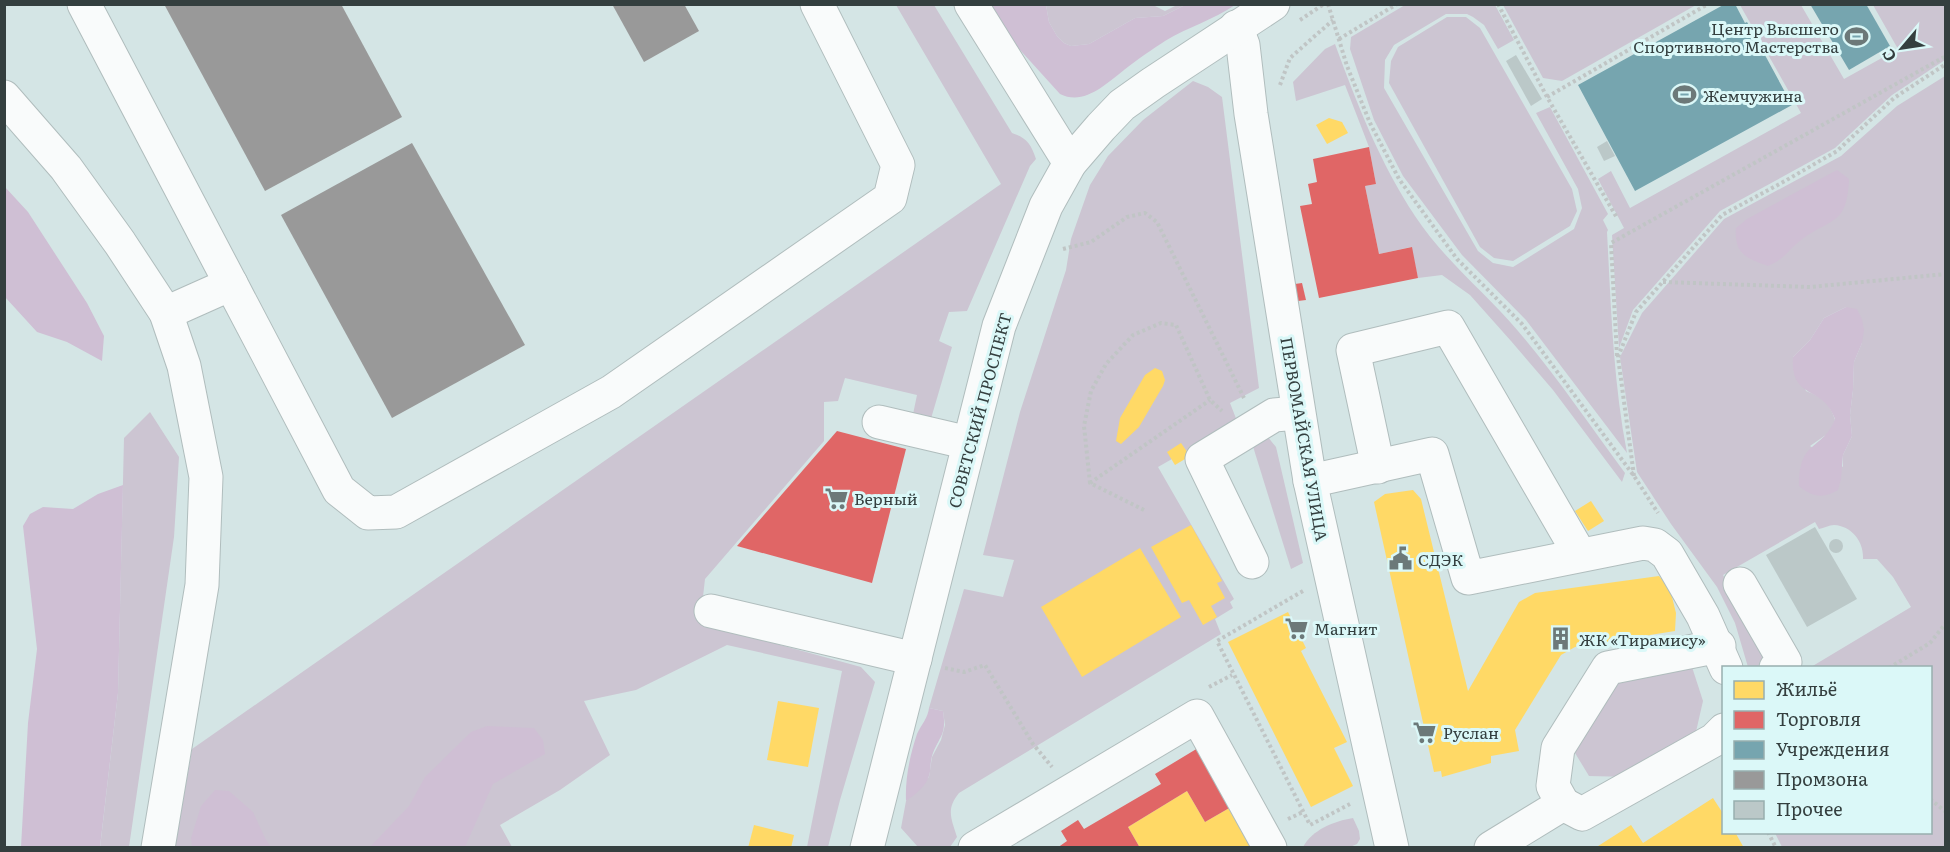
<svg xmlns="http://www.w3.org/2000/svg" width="1950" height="852" viewBox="0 0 1950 852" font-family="Literata,serif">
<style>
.green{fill:#ccc5d2;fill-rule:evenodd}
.forest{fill:#cfbfd4}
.homes{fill:#ffd966}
.shops{fill:#e06666}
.public{fill:#76a5af}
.industry{fill:#999}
.building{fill:#bbc8c8}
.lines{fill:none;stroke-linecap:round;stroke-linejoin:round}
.minor-casing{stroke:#b0bdbd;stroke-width:35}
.major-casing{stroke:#b0bdbd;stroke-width:35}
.path{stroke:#c0c5c5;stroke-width:4;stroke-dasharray:3 3;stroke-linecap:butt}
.minor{stroke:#f9fbfb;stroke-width:33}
.major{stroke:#f9fbfb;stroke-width:33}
.labels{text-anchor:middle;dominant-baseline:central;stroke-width:6;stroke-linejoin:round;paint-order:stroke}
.poi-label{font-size:16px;fill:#343f3f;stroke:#dbf8f8;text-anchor:start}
.street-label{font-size:16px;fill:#343f3f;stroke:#dbf8f8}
</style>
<rect width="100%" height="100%" fill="#d4e5e5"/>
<g class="green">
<path d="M896 5H934L1012 133C1027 138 1031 144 1036 159L1030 166 967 311 949 312 939 341 952 347 930 422 912 419 917 395 845 378 838 401 824 402V441L705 579 700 623 861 667 875 682 840 800 828 847H807L842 671 727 645 636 690 584 701 610 755 560 790 500 825 512 847 175 848 192 749 1001 184Z"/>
<path d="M1046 5H1153L1165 11 1177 5H1185L1163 16 1135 18 1089 44 1071 46 1064 43 1057 36 1049 22Z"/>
<path d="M1405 5H1495L1514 40 1498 49 1484 25 1473 17 1467 14H1446L1394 45 1385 60 1384 88 1478 251 1493 263 1513 267 1574 229 1582 208 1578 189 1536 113 1550 107 1608 214 1603 220 1608 230 1607 232C1611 306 1613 380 1627 453L1526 320 1462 255 1403 176 1374 120 1350 49 1351 37Z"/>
<path d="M1503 5H1696L1562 81 1543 78Z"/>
<path d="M1740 5H1801L1844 79 1898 49 1873 5H1945V60L1892 95 1835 148 1720 211 1633 310 1619 348 1612 235 1624 228 1598 179 1611 171 1630 208 1801 113Z"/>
<path d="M1447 17H1466L1480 28 1572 189 1577 211 1570 226 1513 261 1494 258 1480 247 1389 83 1391 61 1398 47Z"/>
<path d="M1335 44C1357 104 1380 163 1415 216 1444 260 1485 292 1518 331 1556 375 1590 426 1625 473L1622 482 1553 390 1511 341 1470 295 1442 275 1418 278 1411 247 1379 254 1365 186 1376 184 1369 147 1345 85 1296 101 1293 82 1325 49Z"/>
<path d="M1945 76V847H1782L1775 833 1930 832V668L1811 667 1911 607 1893 577 1877 559H1863C1864 542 1852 526 1834 525 1829 525 1824 528 1819 529L1815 522 1723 575 1771 658 1756 667H1748L1735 623 1717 587 1671 524 1637 472 1620 357 1642 313 1724 219 1841 156 1897 106ZM1846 307 1862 343 1854 362 1853 390 1850 415 1852 436 1843 455V467L1810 446 1830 432 1835 420C1830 403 1822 397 1806 391L1793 357 1810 340 1824 318Z"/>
<path d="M1193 81 1208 87 1222 97 1259 388 1230 403 1237 421 1186 451 1181 444 1172 459 1158 467 1234 599 1230 602 1233 608 1215 619 1221 634 959 793C946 809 951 818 957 837L950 847H918L901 828 906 801 929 777 932 757 941 740 945 725 943 711 929 708 964 589 1003 597 1014 560 983 555 1020 412 1066 270 1071 239 1090 185 1108 156 1143 120Z"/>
<path d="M150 412 179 457 174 537 129 847 100 848 118 693 124 438Z"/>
<path d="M1267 436 1276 447 1303 563 1291 569 1251 440Z"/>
<path d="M1692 667 1703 701 1695 736 1630 777 1589 776 1572 748 1617 677Z"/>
<path d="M1353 818 1359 831 1360 839 1357 844 1350 847H1303C1312 830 1334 821 1353 818Z"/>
</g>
<g class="forest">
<path d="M988 5H1046L1049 22 1057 36 1064 43 1071 46 1089 44 1135 18 1163 16 1185 5H1235C1213 20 1188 27 1165 41 1154 48 1135 61 1124 70 1106 84 1084 106 1060 94L1011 40Z"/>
<path d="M1837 170 1849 179C1847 226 1832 217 1801 240 1788 250 1785 259 1768 266 1746 258 1734 254 1736 228L1747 219Z"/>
<path d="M5 187 28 212 87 303 104 336 102 361 67 342 37 332 5 297Z"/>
<path d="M1846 307 1857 309 1862 319 1864 330 1862 343 1854 362 1853 390 1850 415 1852 436 1843 455 1841 479 1838 490C1823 499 1812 497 1799 486 1799 438 1822 452 1835 419 1823 384 1790 401 1793 357L1810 340 1824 318Z"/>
<path d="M123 485 118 693 100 847H21L28 723 37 649 23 526 30 514 43 507 73 509 98 494Z"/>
<path d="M929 708 943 711C947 736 939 736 932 756 930 763 931 770 929 776 926 786 915 795 906 801 905 778 910 755 917 734 921 725 928 718 929 708Z"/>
<path d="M487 726 534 728 543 740 545 754 493 784 465 847H370L409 806 425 777 471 732Z"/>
<path d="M215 790 229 791 253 812 265 838 271 847H192L191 838 201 806Z"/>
</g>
<g class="homes">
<path d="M1329 118 1342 122 1348 133 1327 144 1316 125Z"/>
<path d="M1155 368 1162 371 1165 380 1163 386 1139 427 1121 444 1116 441 1120 418 1145 375Z"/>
<path d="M1181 443 1190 456 1175 465 1167 452Z"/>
<path d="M1413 490 1421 499 1468 691 1515 609 1519 602 1535 593 1659 576 1670 589 1676 613 1675 631 1575 647 1561 655 1515 730 1519 751 1491 756V763L1442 777 1441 771 1434 772 1374 502 1385 494Z"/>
<path d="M1591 501 1604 521 1588 531 1575 511Z"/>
<path d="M1191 525 1222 581 1217 583 1225 598 1211 606 1217 617 1203 625 1189 600 1182 603 1151 547Z"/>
<path d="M1140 548 1181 617 1082 677 1041 607Z"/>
<path d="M1288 612 1306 648 1301 651 1347 742 1334 748 1353 786 1311 807 1228 642Z"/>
<path d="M778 701 819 708 808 767 767 760Z"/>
<path d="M1187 791 1205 822 1231 807 1256 848H1140L1128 827Z"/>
<path d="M1713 798 1724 815V832H1735L1744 848H1595L1631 825 1643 843Z"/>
<path d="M754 825 794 835 791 848H748Z"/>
</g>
<g class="shops">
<path d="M1369 147 1376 184 1365 186 1379 254 1412 247 1418 278 1319 298 1300 206 1312 204 1308 184 1317 182 1313 159Z"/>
<path d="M1302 283 1306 300 1298 301 1295 284Z"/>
<path d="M837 431 906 449 872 583 737 546Z"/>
<path d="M1198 748 1231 807 1205 822 1187 791 1128 827 1140 848H1057L1067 841 1061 831 1078 820 1084 829 1161 784 1155 774Z"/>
</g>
<g class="public">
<path d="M1725 4H1735L1745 23 1747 22 1792 105 1635 191 1578 85Z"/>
<path d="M1810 4H1866L1890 46 1849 70Z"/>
</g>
<g class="industry">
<path d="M164 4H341L402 117 265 191Z"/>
<path d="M612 4H684L699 31 644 62Z"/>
<path d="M412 143 525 345 392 418 281 215Z"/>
</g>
<g class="building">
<path d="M1516 55 1542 99 1531 106 1506 61Z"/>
<path d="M1607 141 1615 156 1604 161 1597 147Z"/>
<path d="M1815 527 1857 599 1807 627 1766 555Z"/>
<circle cx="1836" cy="546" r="7"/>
</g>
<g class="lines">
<defs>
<g id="minor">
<path d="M84 4 231 284 166 313"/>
<path d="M971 4 1070 163"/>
<path d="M1236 27 1243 45 1251 114 1310 481 1392 848"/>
<path d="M4 97 66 168 120 243 166 313 184 366 206 477 202 585 158 848"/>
<path d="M231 284 339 490 368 513 396 512 611 392 890 198 898 165 817 4"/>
<path d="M879 422 969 443"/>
<path d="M1378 467 1353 350 1448 327 1580 555"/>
<path d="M1310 481 1432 454 1468 578 1643 543 1655 545 1667 554 1703 616 1726 668"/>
<path d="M1252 562 1202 459 1274 415 1298 413"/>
<path d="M1740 584 1785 662 1776 668"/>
<path d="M711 611 915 659"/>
<path d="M1563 804 1553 786 1558 748 1608 668 1719 646"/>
<path d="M975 848 1197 716 1270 848"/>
<path d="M1491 848 1563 804 1582 814 1714 740 1724 730"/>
</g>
<path id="major" d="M867 848 999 326 1046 206 1070 163 1101 127 1122 105 1153 83 1273 4"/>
</defs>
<use href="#minor" class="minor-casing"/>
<use href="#major" class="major-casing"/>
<g class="path">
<path d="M1328 4 1347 66 1370 123 1399 179 1457 259 1522 324 1634 476 1658 513"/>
<path d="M1498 4 1547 97 1617 218"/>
<path d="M1300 20 1324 4"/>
<path d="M1339 39 1397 4"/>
<path d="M1280 85 1290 58 1333 20"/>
<path d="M1547 97 1708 4"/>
<path d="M1063 249 1091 242 1127 217 1145 213 1157 222 1244 398"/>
<path d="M1663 282 1810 287 1946 274"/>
<path d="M1617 356 1611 243 1946 56"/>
<path d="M1634 476 1618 357 1636 312 1722 215 1785 181 1837 151 1894 98 1946 64"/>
<path d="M1090 483 1210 400"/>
<path d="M1144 510 1090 483 1084 426 1091 391 1106 364 1133 335 1161 323 1176 325 1210 400 1222 411"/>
<path d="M1303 591 1217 641 1310 825 1350 804"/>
<path d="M945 668 964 672 985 665 1033 744 1052 767"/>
<path d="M1889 668 1930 643 1946 623"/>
<path d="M1209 687 1232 675"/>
<path d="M1930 799 1946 812"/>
<path d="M1288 819 1303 812"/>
<path d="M1768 832 1776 848"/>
</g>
<use href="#minor" class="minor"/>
<use href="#major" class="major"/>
</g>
<defs>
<symbol id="stadium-bare" viewBox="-9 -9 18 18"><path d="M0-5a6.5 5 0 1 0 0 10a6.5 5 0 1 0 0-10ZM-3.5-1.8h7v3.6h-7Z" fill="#6c7979" stroke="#dbf8f8" stroke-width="2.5" paint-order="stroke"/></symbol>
<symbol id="supermarket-bare" viewBox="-9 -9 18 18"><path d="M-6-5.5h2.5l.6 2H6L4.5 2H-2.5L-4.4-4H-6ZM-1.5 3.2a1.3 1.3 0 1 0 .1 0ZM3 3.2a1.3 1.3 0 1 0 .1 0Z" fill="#6c7979" stroke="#dbf8f8" stroke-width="2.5" paint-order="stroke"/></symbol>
<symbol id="civic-bare" viewBox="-9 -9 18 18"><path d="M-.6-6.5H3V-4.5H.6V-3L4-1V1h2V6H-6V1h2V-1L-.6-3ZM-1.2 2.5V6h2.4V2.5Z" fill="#6c7979" stroke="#dbf8f8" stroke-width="2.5" paint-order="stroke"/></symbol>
<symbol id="building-bare" viewBox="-9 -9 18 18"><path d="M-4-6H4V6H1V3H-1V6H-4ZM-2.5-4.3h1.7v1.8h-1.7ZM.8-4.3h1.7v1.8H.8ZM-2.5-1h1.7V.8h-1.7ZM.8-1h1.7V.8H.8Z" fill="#6c7979" stroke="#dbf8f8" stroke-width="2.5" paint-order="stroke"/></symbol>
</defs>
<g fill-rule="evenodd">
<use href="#stadium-bare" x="1840" y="20" width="33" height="33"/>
<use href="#stadium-bare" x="1668" y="78" width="33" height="33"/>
<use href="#supermarket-bare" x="820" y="482" width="33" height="33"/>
<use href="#civic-bare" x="1384" y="542" width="33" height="33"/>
<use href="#supermarket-bare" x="1280" y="612" width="33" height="33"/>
<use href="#building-bare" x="1544" y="622" width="33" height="33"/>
<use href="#supermarket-bare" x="1408" y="716" width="33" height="33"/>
</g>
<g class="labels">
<g class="poi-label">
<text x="1839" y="28" text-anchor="end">Центр Высшего<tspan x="1839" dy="18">Спортивного Мастерства</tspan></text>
<text x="1703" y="95">Жемчужина</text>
<text x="854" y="498">Верный</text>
<text x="1418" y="559">СДЭК</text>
<text x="1314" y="628">Магнит</text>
<text x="1579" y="639">ЖК «Тирамису»</text>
<text x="1443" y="732">Руслан</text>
</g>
<g class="street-label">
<text transform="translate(979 410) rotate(-75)">СОВЕТСКИЙ ПРОСПЕКТ</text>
<text transform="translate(1305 439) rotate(80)">ПЕРВОМАЙСКАЯ УЛИЦА</text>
</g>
</g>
<rect width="1950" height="852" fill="none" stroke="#343f3f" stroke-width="12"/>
<rect x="1722" y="666" width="210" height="168" fill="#dbf8f8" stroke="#98aeae" stroke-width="1.5"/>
<rect x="1734" y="681" width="30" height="18" fill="#ffd966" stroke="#98aeae" stroke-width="1.5"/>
<text x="1776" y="696" font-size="18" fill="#343f3f">Жильё</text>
<rect x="1734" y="711" width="30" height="18" fill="#e06666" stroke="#98aeae" stroke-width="1.5"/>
<text x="1776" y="726" font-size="18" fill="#343f3f">Торговля</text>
<rect x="1734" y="741" width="30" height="18" fill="#76a5af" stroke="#98aeae" stroke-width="1.5"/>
<text x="1776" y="756" font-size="18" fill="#343f3f">Учреждения</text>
<rect x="1734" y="771" width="30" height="18" fill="#999999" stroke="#98aeae" stroke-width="1.5"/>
<text x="1776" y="786" font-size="18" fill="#343f3f">Промзона</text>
<rect x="1734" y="801" width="30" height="18" fill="#bbc8c8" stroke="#98aeae" stroke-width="1.5"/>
<text x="1776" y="816" font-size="18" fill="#343f3f">Прочее</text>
<g transform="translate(1902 48) rotate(241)" stroke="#dbf8f8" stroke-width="4.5" paint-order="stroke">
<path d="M0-4.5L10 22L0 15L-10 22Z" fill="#343f3f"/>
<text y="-9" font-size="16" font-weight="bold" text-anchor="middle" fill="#343f3f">С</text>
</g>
</svg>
